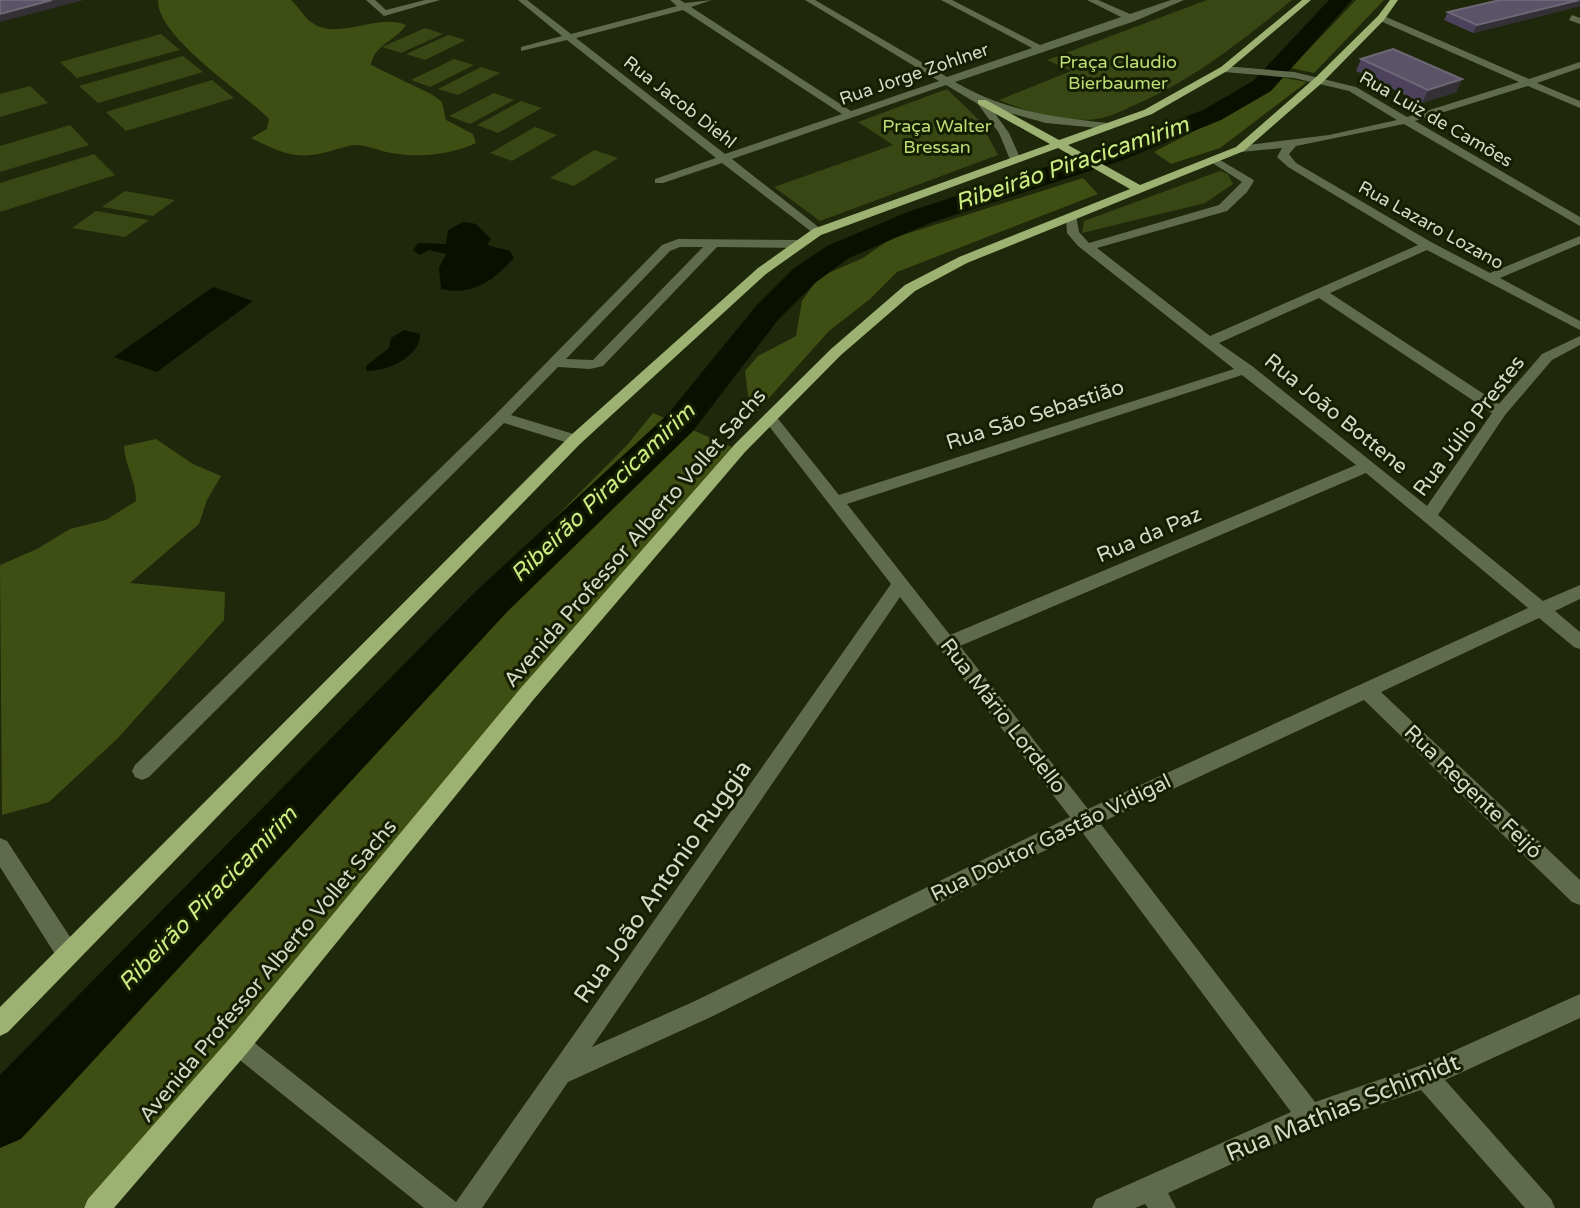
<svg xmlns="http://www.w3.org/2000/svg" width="1580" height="1208" viewBox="0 0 1580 1208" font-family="'Varela Round',sans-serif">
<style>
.green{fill:#394715}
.forest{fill:#3f4f13}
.water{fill:#0a1000}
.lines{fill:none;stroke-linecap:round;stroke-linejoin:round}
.river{fill:#0a1000;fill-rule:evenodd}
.minor{fill:#606b4c;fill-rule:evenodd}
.major{fill:#9db272;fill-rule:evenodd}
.wall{fill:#4c425b}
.shaded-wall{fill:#343136}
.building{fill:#5b5367;stroke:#6e6876;stroke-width:2}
.labels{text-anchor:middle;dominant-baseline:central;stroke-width:6;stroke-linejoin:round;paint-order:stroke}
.far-park-label{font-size:18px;fill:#bedf76;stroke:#161e02}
.far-street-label{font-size:18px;fill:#d3dac8;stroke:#161e02}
.street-label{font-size:21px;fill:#d3dac8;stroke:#161e02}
.water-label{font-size:23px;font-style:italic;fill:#cced84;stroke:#161e02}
.near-street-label{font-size:24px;fill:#d3dac8;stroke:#161e02}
</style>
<rect width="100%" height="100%" fill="#1f280a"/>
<g class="green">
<path d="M1207 0H1292C1243 40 1196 78 1137 104 1125 109 1111 117 1097 119 1064 123 1029 112 999 100L1071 71 1047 60Z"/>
<path d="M425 28 443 34 401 53 382 47Z"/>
<path d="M161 34 180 50 77 78 60 62Z"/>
<path d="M448 35 466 40 425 60 406 54Z"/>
<path d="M183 56 203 72 98 103 79 86Z"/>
<path d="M454 59 474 65 430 87 411 80Z"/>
<path d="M481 67 500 73 458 95 438 89Z"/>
<path d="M212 80 234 98 126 131 106 112Z"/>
<path d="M30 86 48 103 0 117V94Z"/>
<path d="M947 89 980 121 998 155 820 221 774 187 893 145 858 122Z"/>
<path d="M494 93 514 100 470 124 449 116Z"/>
<path d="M521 101 542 108 498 133 477 125Z"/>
<path d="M70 125 89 145 0 172V146Z"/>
<path d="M535 127 557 135 512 161 490 153Z"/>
<path d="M594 150 618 158 574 186 550 178Z"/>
<path d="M94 154 115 175 0 212V183Z"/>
<path d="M1220 171 1228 174 1233 184 1205 203 1082 233 1084 221Z"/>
<path d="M125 191 175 200 153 216 102 207Z"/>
<path d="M96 211 149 220 125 237 72 228Z"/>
</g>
<g class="forest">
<path d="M158 0H291C299 7 305 19 314 24 341 40 378 13 406 25 396 41 374 44 371 65L433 95 442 102 446 120 473 134 476 143C450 155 420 158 391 153 379 151 368 145 355 145 344 146 333 151 323 153 295 160 277 151 251 138L267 129 269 119C242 91 157 37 158 0Z"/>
<path d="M1356 0H1384L1314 73 1291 68Z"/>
<path d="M1280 77 1307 82 1220 148 1171 164 1154 152 1265 94Z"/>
<path d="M1083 178 1098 194 897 272 870 299 829 331 751 418 745 371 758 356 796 336 802 301 819 277 863 258 890 239Z"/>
<path d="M653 413 732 447C513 698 304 958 83 1208H0V1136L494 610 541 532 627 445Z"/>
<path d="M156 439 193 464 221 476 207 500 199 524 130 583 225 592 224 620 117 739 49 802 2 815 0 565 37 549 70 529 106 520 136 501C136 480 125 466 124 446Z"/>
</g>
<g class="water">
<path d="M463 222 476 224 491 239 487 245 510 251 514 258C493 281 473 296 441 289L439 268 446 254 429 250 420 255 413 250 418 243 446 244 448 230Z"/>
<path d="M213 287 253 301 157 372 114 357Z"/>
<path d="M404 330 420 334C421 357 385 372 366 371V366L389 348 391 338Z"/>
</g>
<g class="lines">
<path class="river" d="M1329 0H1352L1271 91 1221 120 1120 161 930 223 849 258 815 283 778 320 693 431 506 613 21 1139 0 1148V1075L476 591 667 415 756 306 793 269 827 246 910 211 1102 149 1203 110 1253 81Z"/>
<g class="minor">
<path d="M366 0H375L386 10 425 0H440L384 16Z"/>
<path d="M518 0H527L571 34 677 6 670 0H680L685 3 712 0 691 7 851 111 939 81 805 0H815L947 77 1032 48 941 0H952L1040 45 1121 17 1087 0H1098L1130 14 1171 0H1184L1135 21 955 82C1005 111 1051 117 1108 123L1113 126 1108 129 1046 123 991 108 1009 133 1021 160 1019 162H1011L999 133 978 104 946 85 732 159 821 229 823 232 817 236 722 163 663 183H655V179L716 158 567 40 521 51V47L562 36ZM683 10 842 114 725 154 576 38Z"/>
<path d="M1572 15 1580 18V24L1569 20Z"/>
<path d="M1378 16H1384L1529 79 1580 62V68L1537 83 1580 101V108L1528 86 1415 121 1580 217V226L1404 124 1296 146 1289 154 1296 163 1431 242 1490 273 1580 236V244L1500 278 1580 321V330L1427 250 1330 293 1499 404 1542 354 1580 336V345L1552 360 1505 415 1438 515 1543 601 1580 585V599L1555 611 1580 632V649L1574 647 1539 618 1381 692 1580 880V905L1572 902 1364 700 1100 823 1315 1102 1422 1065 1580 994V1018L1445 1080 1551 1199 1555 1208H1525L1421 1090 1313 1127 1168 1193 1176 1208H1148L1145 1204 1135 1208H1092L1096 1199 1291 1112 1082 832 711 1017 568 1082 482 1208H424L231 1053 227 1045 231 1037 239 1033 247 1037 456 1202 891 584 765 421V415H775L839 495 1234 369 1078 246 1067 233 1066 218 1076 215 1079 232 1089 243 1219 205 1242 182 1211 162 1209 160 1215 157 1252 179 1254 181 1247 192 1227 211 1097 248 1210 336 1418 245 1288 167 1277 157 1282 148 1240 152 1235 149 1240 146 1329 135 1397 120 1349 91 1294 78 1224 72 1219 69 1224 66 1294 72 1356 87 1407 117 1519 82 1378 20ZM1319 298 1492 413 1427 506 1252 366 1219 343ZM1242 375 1356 465 950 635 847 504ZM1366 473 1528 608 1088 809 960 646ZM900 597 1070 817 695 1001 592 1047Z"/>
<path d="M678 239 797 240 803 244 797 248 717 247 603 366 590 369 558 367 511 415 580 436 583 440 580 444 575 445 504 423 149 777 142 780 135 777 132 771 135 765 496 414 662 245ZM680 247H703L593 360 566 359 670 251Z"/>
<path d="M0 838 7 841 76 946 79 954 76 962 68 965 60 962 0 867Z"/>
</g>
<path class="major" d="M1302 0H1311L1227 71 1152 114 1068 145 1140 185 1236 147 1315 78 1378 16 1390 0H1398L1384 20 1323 82 1244 151 967 263 915 291 841 355 745 452 534 699 247 1053 114 1208H84L88 1199 231 1037 520 689 735 444 831 349 905 285 959 257 1130 189 1058 148 821 235 766 274 580 444 8 1032 0 1036V1007L570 436 758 268 813 229 1050 144 978 104V100H986L1059 140 1144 110 1221 67Z"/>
</g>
<g class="wall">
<path d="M1580 0V6L1473 33 1444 20 1448 12Z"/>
<path d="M1361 59 1462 79 1456 92 1422 103 1356 71Z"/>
</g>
<g class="shaded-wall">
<path d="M52 0H84L0 22V14Z"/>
<path d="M1580 0V6L1473 33 1477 25Z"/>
<path d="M1462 79 1456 92 1422 103 1428 90Z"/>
</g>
<g class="building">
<path d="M0 0H52L0 14Z"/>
<path d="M1500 0H1579L1477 25 1448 12Z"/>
<path d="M1393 49 1462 79 1428 90 1361 59Z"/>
</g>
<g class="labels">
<g class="far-park-label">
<text x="1118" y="62">Praça Claudio<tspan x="1118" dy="21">Bierbaumer</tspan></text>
<text x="937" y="126">Praça Walter<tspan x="937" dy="21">Bressan</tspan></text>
</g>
<g class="far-street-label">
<text transform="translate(914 74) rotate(-19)">Rua Jorge Zohlner</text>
<text transform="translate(680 102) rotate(38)">Rua Jacob Diehl</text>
<text transform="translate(1436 119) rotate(30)">Rua Luiz de Camões</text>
<text transform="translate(1431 225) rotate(29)">Rua Lazaro Lozano</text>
</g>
<g class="street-label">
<text transform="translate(1336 414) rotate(39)">Rua João Bottene</text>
<text transform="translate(1035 415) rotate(-18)">Rua São Sebastião</text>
<text transform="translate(1469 426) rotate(-53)">Rua Júlio Prestes</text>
<text transform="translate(1149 535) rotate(-23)">Rua da Paz</text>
<text transform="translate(635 538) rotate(-49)">Avenida Professor Alberto Vollet Sachs</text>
<text transform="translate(1003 716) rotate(52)">Rua Mário Lordello</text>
<text transform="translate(1473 792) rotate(44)">Rua Regente Feijó</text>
<text transform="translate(1051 838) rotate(-26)">Rua Doutor Gastão Vidigal</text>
<text transform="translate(268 971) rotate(-50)">Avenida Professor Alberto Vollet Sachs</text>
</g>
<g class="water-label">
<text transform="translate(1072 164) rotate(-19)">Ribeirão Piracicamirim</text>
<text transform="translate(603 493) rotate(-44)">Ribeirão Piracicamirim</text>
<text transform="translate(208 899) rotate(-46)">Ribeirão Piracicamirim</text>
</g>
<g class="near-street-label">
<text transform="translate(663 882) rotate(-55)">Rua João Antonio Ruggia</text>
<text transform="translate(1343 1108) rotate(-22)">Rua Mathias Schimidt</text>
</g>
</g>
</svg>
